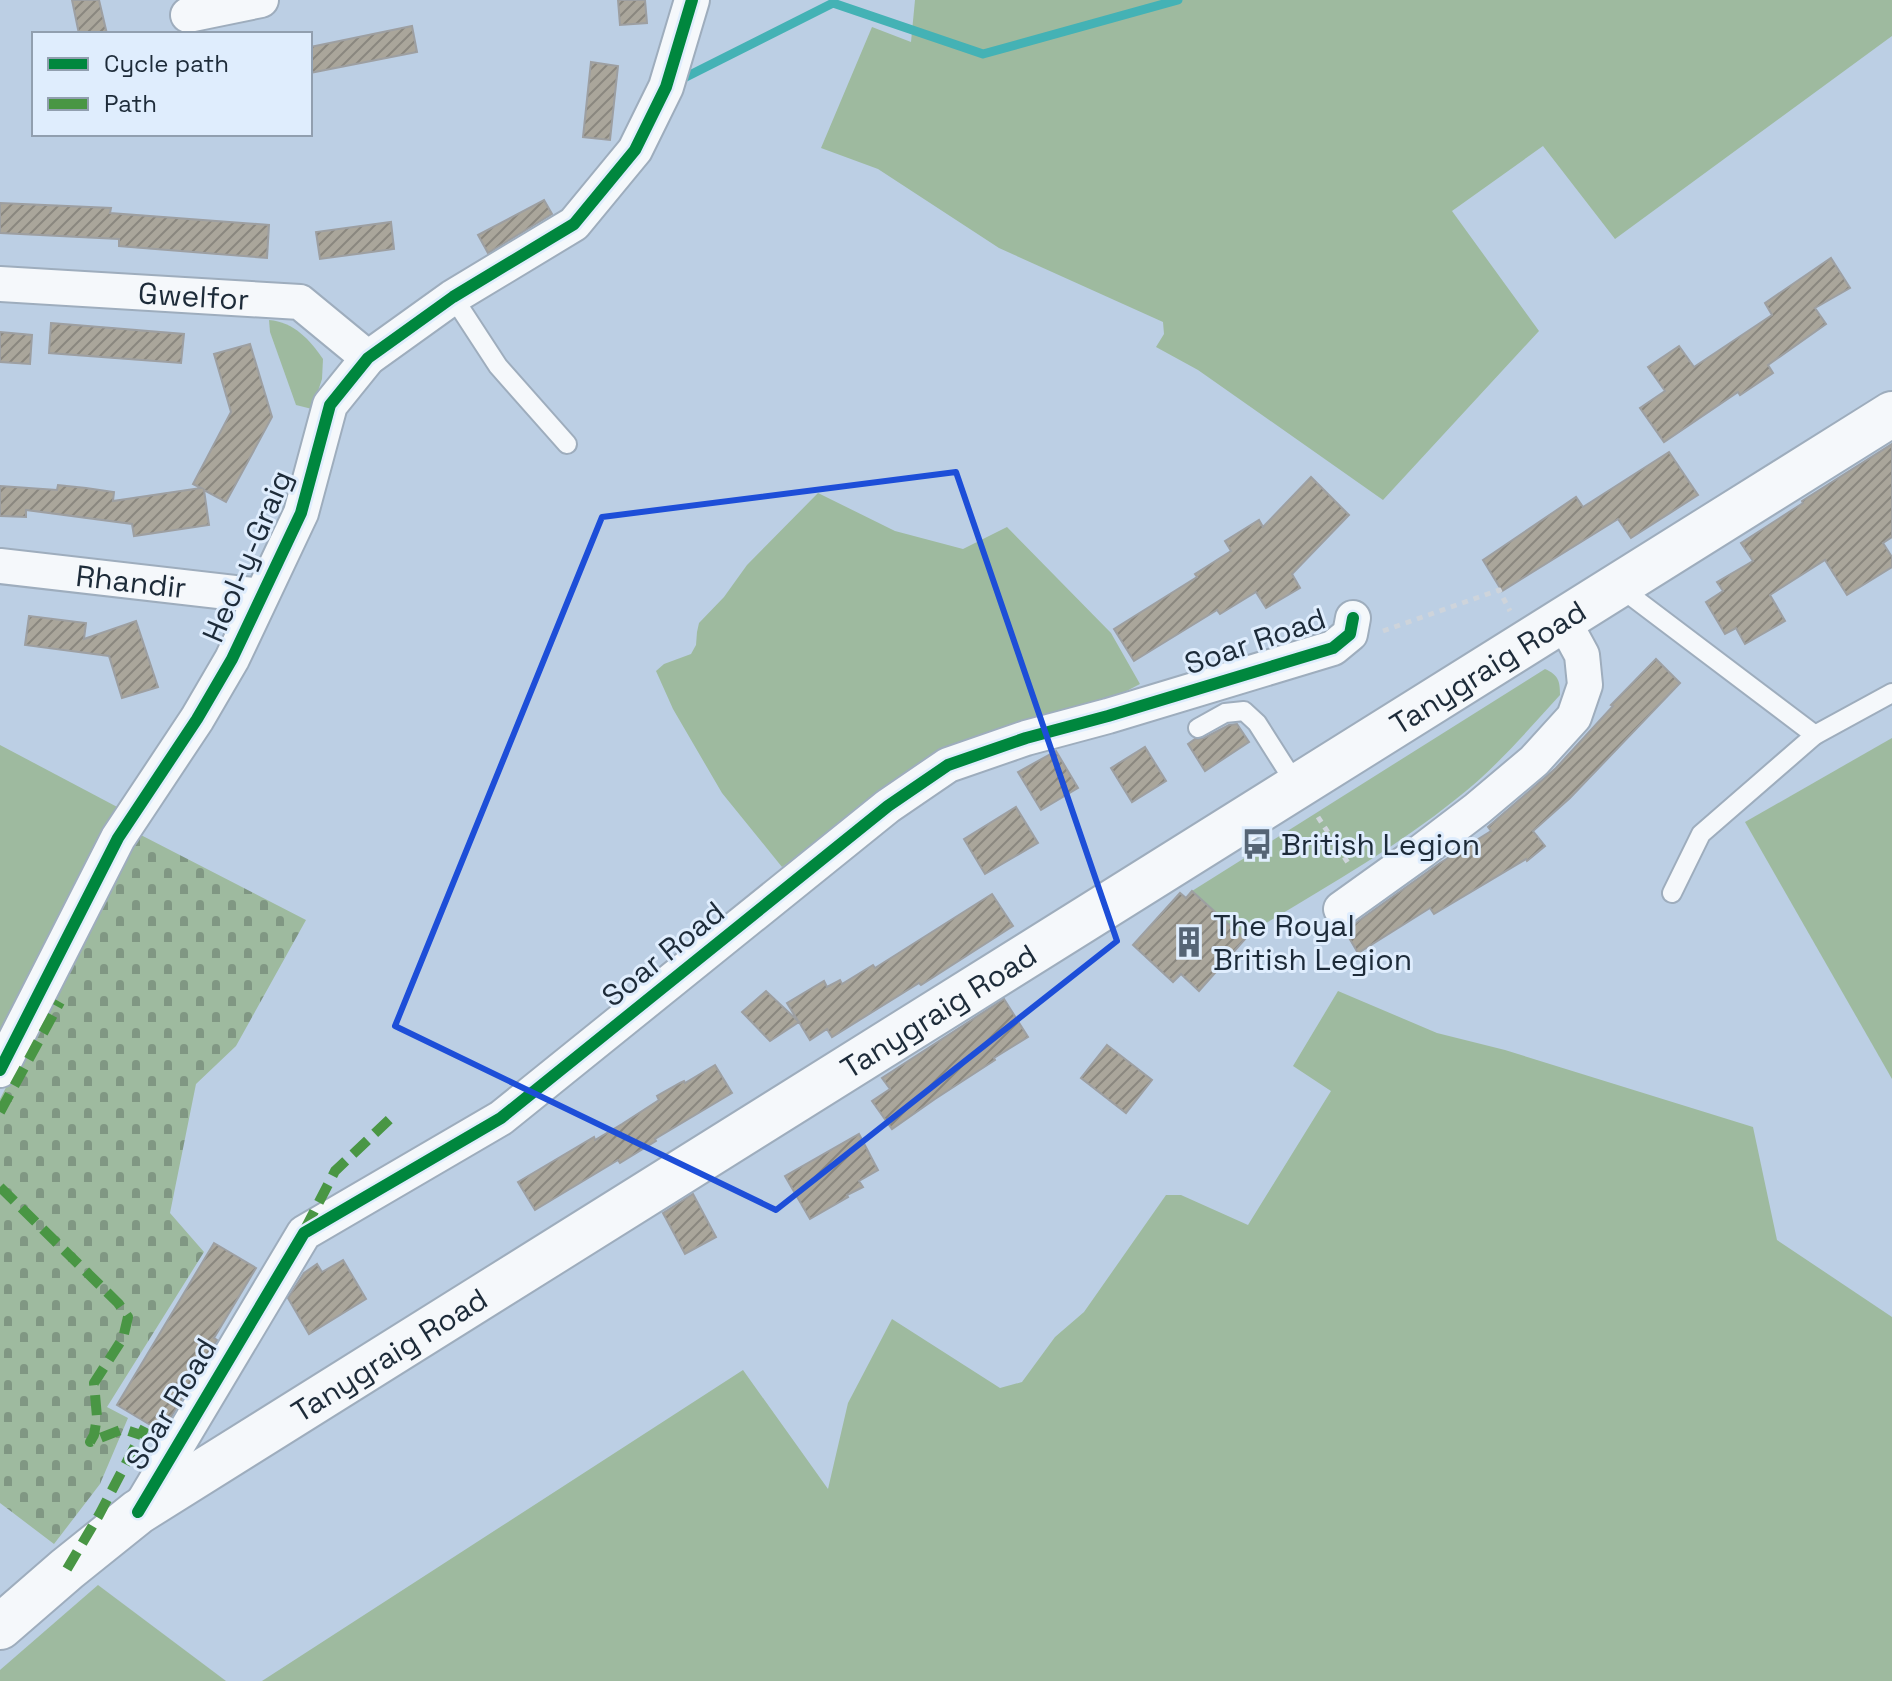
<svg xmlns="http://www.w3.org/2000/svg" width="1892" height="1681" viewBox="0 0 1892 1681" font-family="'Space Grotesk',sans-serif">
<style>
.grass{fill:#9eba9f}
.cemetery{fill:url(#cemetery-stones)}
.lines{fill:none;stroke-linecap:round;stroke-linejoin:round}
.stream{stroke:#44b2b5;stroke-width:9}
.building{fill:url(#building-hatch);stroke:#9d9fa1;stroke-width:2}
.service-casing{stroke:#9eadbd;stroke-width:22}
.minor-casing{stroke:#9eadbd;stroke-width:38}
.secondary-casing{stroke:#9eadbd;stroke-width:48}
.path{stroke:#ced4db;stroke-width:5;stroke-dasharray:6 6;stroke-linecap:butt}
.service{stroke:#f5f8fb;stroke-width:18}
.minor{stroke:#f5f8fb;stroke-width:34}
.secondary{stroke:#f5f8fb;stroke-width:44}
.quiet{stroke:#499644;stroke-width:10;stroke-dasharray:20 10;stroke-linecap:butt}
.cycleway-casing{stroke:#dfedfd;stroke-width:17}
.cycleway{stroke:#00873e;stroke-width:12}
.marked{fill:none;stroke:#1d4ed8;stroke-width:6;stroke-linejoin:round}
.labels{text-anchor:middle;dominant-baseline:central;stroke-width:6;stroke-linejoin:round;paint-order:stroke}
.street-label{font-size:30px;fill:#1d2b39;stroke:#dfedfd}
.poi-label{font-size:30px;fill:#1d2b39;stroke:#dfedfd;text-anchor:start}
</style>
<defs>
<pattern id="cemetery-stones" width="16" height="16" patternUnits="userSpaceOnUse" patternTransform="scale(2)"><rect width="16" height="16" fill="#9eba9f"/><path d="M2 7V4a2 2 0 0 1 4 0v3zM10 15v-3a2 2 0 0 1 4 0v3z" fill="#809783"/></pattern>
<pattern id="building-hatch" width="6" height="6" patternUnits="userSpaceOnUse" patternTransform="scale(2)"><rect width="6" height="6" fill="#aaa69b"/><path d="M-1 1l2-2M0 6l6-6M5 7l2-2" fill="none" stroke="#8a877f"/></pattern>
</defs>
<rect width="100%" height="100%" fill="#bccfe4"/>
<g class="grass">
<path d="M915 0H1892V36L1615 239 1543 146 1452 211 1539 331 1383 500 1198 370 1156 347 1164 334 1163 322 999 248 878 169 821 148 872 27 911 42Z"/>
<path d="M269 320C294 322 310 340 323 359L322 379 312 409 296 405 270 332Z"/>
<path d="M818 493 895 531 963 549 1007 527 1111 633 1140 684 1094 708 869 808 782 867 722 793 673 709 656 671 664 664 691 654 696 645 697 632 699 623 724 597 747 565Z"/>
<path d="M1545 669C1558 675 1560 680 1560 695 1527 731 1495 769 1456 799 1393 850 1320 890 1250 933L1245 939 1192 891Z"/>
<path d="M1892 738V1079L1745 822Z"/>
<path d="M0 745 121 809 0 1039Z"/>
<path d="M1338 991 1437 1033 1505 1050 1753 1127 1777 1240 1892 1317V1681H262L743 1370 828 1489 848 1403 892 1319 1000 1388 1022 1382 1055 1337 1084 1312 1166 1195H1181L1248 1225 1331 1091 1293 1066Z"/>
<path d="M98 1585 226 1681H0V1670Z"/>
</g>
<path class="cemetery" d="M137 833 306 920 236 1046 196 1084 170 1213 204 1252 107 1407 128 1418 100 1484 54 1544 0 1503V1099Z"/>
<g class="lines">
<path class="stream" d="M676 82 833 3 983 54 1178 0"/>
</g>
<g class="building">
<path d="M72 0H99L107 34H79Z"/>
<path d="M618 0H645L647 23 620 25Z"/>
<path d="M412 26 417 52 310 73V47Z"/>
<path d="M591 62 618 66 610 140 583 137Z"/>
<path d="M544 200 552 214 488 253 478 235Z"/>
<path d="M0 203 111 208 110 213 269 225 267 258 119 246V239L0 233Z"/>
<path d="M391 222 394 249 320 259 316 232Z"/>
<path d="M1831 258 1850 288 1815 308 1826 324 1768 365 1773 373 1740 395 1738 392 1664 442 1640 408 1665 391 1648 367 1679 346 1694 367 1772 315 1765 303Z"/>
<path d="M51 323 184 334 181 363 49 353Z"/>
<path d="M0 332 32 335 30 364 0 362Z"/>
<path d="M250 344 272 417 226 502 204 490 209 525 134 536 132 524 26 510V517L0 516V486L57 490 58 485 86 488 114 492 113 501 201 488 193 484 231 412 214 354Z"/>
<path d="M1892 444V537L1883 543 1892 557V567L1847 595 1825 560 1770 595 1785 621 1745 644 1736 628 1725 634 1706 602 1723 591 1717 582 1753 561 1741 543 1803 503 1802 501Z"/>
<path d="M1669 452 1698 495 1631 538 1618 519 1502 591 1483 560 1576 497 1583 507Z"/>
<path d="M1311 477 1349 515 1292 574 1300 588 1266 608 1256 592 1220 614 1217 610 1134 661 1114 629 1197 577 1195 574 1231 551 1225 541 1259 520 1263 527Z"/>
<path d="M29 616 86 623 84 639 136 621 158 687 122 698 109 656 25 645Z"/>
<path d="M1656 659 1680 683 1570 798 1533 831 1545 846 1527 861 1526 859 1434 914 1430 908 1358 953 1344 929 1353 925 1440 863 1491 831 1488 827 1556 768 1613 706 1611 705Z"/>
<path d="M1237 724 1249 742 1205 771 1188 744 1195 739 1204 738 1229 725Z"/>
<path d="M1145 747 1166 781 1132 802 1111 768Z"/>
<path d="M1056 751 1078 788 1041 810 1018 772Z"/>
<path d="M1016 807 1038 843 985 874 964 839Z"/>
<path d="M1192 891 1245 939 1199 991 1181 974 1173 982 1133 945 1180 893 1186 898Z"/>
<path d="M992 894 1013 926 921 985 919 983 832 1037 827 1029 810 1040 799 1022 770 1041 742 1012 766 991 798 1021 787 1003 824 981 827 987 840 980 842 984 873 965 875 968Z"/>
<path d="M1004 999 1028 1037 994 1058 995 1060 935 1099 892 1129 872 1101 890 1089 882 1078Z"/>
<path d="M1107 1045 1152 1080 1126 1113 1081 1078Z"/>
<path d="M715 1065 732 1093 655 1139 656 1141 620 1163 618 1160 535 1210 518 1182 594 1137 595 1140 622 1124 659 1100 657 1096 680 1083 684 1081 685 1083Z"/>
<path d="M859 1134 878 1170 859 1181 863 1187 847 1195 848 1197 810 1219 785 1176Z"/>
<path d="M693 1194 716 1237 685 1254 663 1213Z"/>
<path d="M214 1243 256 1268 214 1338 217 1340 162 1432 117 1405Z"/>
<path d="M343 1260 366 1299 309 1334 288 1298 304 1273 317 1264 322 1272Z"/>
</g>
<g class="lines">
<defs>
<g id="service">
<path d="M453 297 498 366 567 444"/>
<path d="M1618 586 1815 735"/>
<path d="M1198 728 1225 713 1244 711 1257 723 1297 786"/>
<path d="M1672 893 1701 834 1815 735 1892 693"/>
</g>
<g id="minor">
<path d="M188 15 261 0"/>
<path id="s1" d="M0 284 300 302 368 358"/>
<path id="s2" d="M0 566 261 596"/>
<path d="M1341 909 1422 851 1477 809 1534 761 1574 717 1585 685 1582 655 1563 620"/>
<path d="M0 1070 118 838 197 719 232 659 301 513 330 405 368 358 453 297 574 224 635 150 666 87 692 0"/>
<path d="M138 1511 304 1233 501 1118 888 806 948 765 1026 738 1108 716 1333 648 1350 634 1353 618"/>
</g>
<g id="secondary">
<path id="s3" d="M0 1627 67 1569 138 1512 1892 414"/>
</g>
</defs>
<use href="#service" class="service-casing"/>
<use href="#minor" class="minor-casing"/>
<use href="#secondary" class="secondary-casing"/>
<g class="path">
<path d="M1383 631 1499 590 1510 611"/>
<path d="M1318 817 1350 866"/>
</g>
<use href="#service" class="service"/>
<use href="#minor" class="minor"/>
<use href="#secondary" class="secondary"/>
<g class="quiet">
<path d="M0 1112 60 1002"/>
<path d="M0 1187 118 1303 128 1317 123 1338 94 1383 97 1417 94 1435 90 1442 123 1429 141 1435"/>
<path d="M305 1229 335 1171 392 1117"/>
<path d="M67 1569 99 1515 145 1427"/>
</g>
<defs>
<g id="cycleway">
<path d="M0 1070 118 838 197 719 232 659 301 513 330 405 368 358 453 297 574 224 635 150 666 87 692 0"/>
<path d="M138 1512 304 1233 501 1118 888 806 948 765 1026 738 1108 716 1333 648 1350 634 1353 618"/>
</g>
</defs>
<use href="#cycleway" class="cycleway-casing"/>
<use href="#cycleway" class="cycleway"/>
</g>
<path class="marked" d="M956 472 1117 941 776 1210 395 1026 602 517Z"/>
<defs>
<symbol id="bus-bare" viewBox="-9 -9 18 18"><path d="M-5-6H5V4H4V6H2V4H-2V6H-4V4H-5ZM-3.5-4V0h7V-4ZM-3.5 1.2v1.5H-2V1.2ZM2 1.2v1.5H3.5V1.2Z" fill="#556475" stroke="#dfedfd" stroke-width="2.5" paint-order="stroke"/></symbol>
<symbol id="building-bare" viewBox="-9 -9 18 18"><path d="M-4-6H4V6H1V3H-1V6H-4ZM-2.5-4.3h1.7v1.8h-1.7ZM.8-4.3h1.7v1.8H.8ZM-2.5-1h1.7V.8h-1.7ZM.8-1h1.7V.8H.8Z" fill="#556475" stroke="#dfedfd" stroke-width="2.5" paint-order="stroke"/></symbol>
</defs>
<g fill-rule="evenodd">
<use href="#bus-bare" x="1235" y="822" width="44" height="44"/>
<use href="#building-bare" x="1167" y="920" width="44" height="44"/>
</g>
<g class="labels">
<g class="street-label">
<text stroke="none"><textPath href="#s1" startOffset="194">Gwelfor</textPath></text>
<text transform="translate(247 556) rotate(-67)">Heol-y-Graig</text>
<text stroke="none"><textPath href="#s2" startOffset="132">Rhandir</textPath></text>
<text transform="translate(1255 641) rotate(-19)">Soar Road</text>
<text stroke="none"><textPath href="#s3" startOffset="1772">Tanygraig Road</textPath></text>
<text transform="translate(663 954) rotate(-39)">Soar Road</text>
<text stroke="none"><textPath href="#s3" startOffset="1124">Tanygraig Road</textPath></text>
<text stroke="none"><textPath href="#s3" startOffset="476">Tanygraig Road</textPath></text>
<text transform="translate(171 1404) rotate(-59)">Soar Road</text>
</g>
<g class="poi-label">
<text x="1281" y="844">British Legion</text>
<text x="1213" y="925">The Royal<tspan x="1213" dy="34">British Legion</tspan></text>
</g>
</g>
<rect x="32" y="32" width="280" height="104" fill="#dfedfd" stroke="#919faf" stroke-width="2"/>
<rect x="48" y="58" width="40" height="12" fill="#00873e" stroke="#919faf" stroke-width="2"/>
<text x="104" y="72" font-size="24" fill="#1d2b39">Cycle path</text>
<rect x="48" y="98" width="40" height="12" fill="#499644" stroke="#919faf" stroke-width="2"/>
<text x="104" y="112" font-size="24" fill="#1d2b39">Path</text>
</svg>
